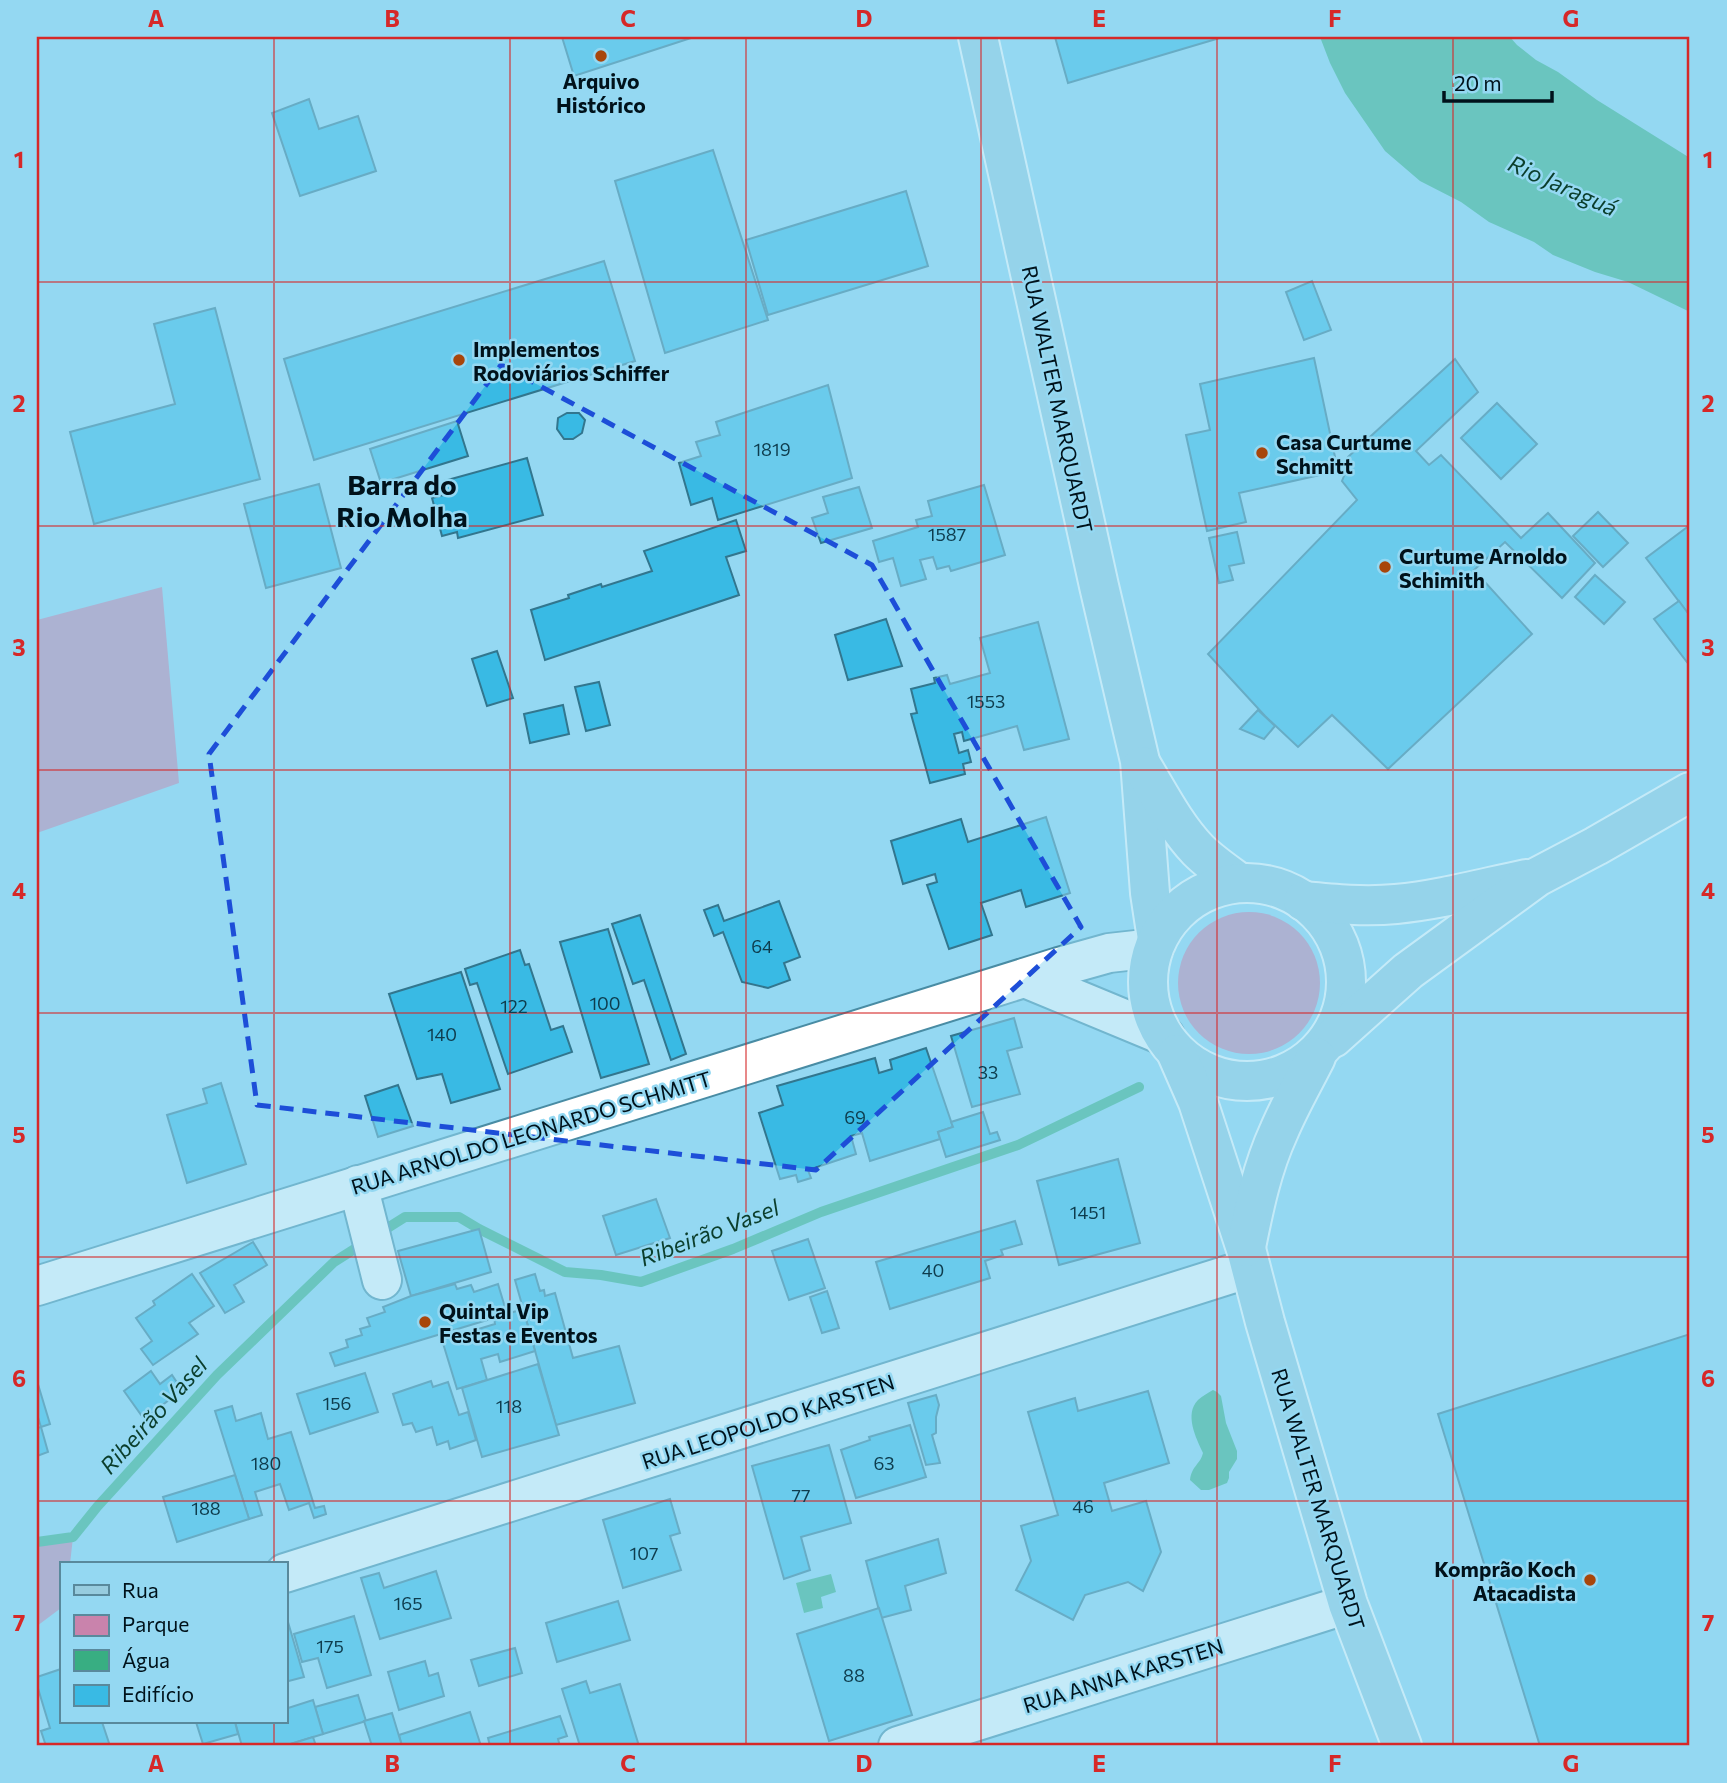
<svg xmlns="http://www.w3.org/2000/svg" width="1727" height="1783" viewBox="0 0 1727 1783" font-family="Commissioner,sans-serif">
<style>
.green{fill:#c983ac}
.water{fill:#38ae82}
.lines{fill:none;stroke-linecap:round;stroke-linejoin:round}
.stream{stroke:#38ae82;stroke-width:10}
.building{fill:#39bae4;stroke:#32768e;stroke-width:2}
.minor-casing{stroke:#498ca4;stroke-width:42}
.major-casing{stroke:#fff;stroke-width:42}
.minor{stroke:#fff;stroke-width:38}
.major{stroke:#97ccdf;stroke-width:38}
.marked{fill:none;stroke:#1d4ed8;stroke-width:5;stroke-dasharray:14 9;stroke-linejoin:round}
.grid{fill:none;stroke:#d62828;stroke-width:2;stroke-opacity:0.55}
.poi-dot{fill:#a8460b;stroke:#94d8f2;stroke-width:2.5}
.labels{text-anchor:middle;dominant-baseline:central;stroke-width:5;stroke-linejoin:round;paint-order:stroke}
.number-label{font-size:18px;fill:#0e3c4d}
.poi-label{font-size:21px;font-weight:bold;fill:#00121b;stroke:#94d8f2;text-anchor:start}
.street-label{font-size:21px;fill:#00121b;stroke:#94d8f2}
.water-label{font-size:23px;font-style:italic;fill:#0b3e2c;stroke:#94d8f2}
.district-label{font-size:28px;font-weight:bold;fill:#00121b;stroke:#94d8f2}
.neatline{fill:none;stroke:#d62828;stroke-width:2.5}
.grid-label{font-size:23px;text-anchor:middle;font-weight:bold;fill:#d62828}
</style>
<rect width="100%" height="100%" fill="#94d8f2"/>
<g class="green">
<path d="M162 587 179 783 37 833V620Z"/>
<circle cx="1249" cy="983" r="71"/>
<path d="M73 1537 70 1564H61V1608L37 1626V1542Z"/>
</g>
<g class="water">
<path d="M1320 37H1510L1517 45 1536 60 1558 72 1597 100 1690 158V312L1628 282 1595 272 1553 255 1534 242 1489 222 1461 202 1420 181 1385 151 1345 93 1330 63Z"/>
<path d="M1213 1390 1217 1392 1221 1396 1226 1423 1237 1451V1459L1229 1472V1478L1227 1483 1209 1490H1201L1190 1480C1192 1465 1200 1465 1203 1453 1196 1438 1184 1414 1198 1400 1202 1396 1208 1393 1213 1390Z"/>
<path d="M831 1574 836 1592 821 1597 823 1608 804 1613 796 1583Z"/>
</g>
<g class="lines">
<g class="stream">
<path d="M378 1234 405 1217H459L479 1229 565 1272 601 1275 641 1282 733 1249 821 1212 1018 1145 1139 1087"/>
<path d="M37 1542 73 1537 97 1507 217 1375 334 1262 364 1243"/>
</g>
</g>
<g class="building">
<path d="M562 37H694L574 76Z"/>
<path d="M1055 37H1223L1068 83Z"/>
<path d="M309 99 319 129 358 116 376 171 300 196 272 113Z"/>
<path d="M713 150 768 320 665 353 615 181Z"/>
<path d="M906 191 928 266 768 315 746 240Z"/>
<path d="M604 261 635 361 314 460 284 359Z"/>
<path d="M1312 281 1331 330 1304 340 1286 292Z"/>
<path d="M215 308 260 479 94 524 70 432 175 404 154 324Z"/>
<path d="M1314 358 1338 471 1239 493 1246 522 1207 531 1186 435 1210 430 1200 384Z"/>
<path d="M1455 359 1478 392 1416 451 1429 465 1441 455 1521 538 1548 513 1595 563 1562 598 1505 542 1474 570 1532 634 1388 769 1332 715 1298 747 1265 716 1208 654 1357 500 1342 481 1348 466V457Z"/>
<path d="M828 385 852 478 718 520 712 498 691 505 679 463 701 456 696 442 720 435 716 422Z"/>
<path d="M1497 403 1537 444 1501 479 1461 438Z"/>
<path d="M567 413H579L585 420 582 433 573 439H564L557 429 558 418Z"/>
<path d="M457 421 468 456 381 483 370 449Z"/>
<path d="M527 458 543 515 458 538 457 532 442 536 432 498 447 494 444 481Z"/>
<path d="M319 484 341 568 266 588 244 504Z"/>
<path d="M984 485 1005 555 951 571 949 566 937 569 933 557 920 560 926 579 901 586 893 558 879 562 873 541 918 527 916 520 932 516 928 501Z"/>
<path d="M859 487 872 528 821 543 812 518 828 513 823 497Z"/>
<path d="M1598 512 1628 543 1603 567 1573 536Z"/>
<path d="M736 520 746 551 726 557 739 595 545 660 531 610 569 598 568 595 601 584 602 587 652 571 644 551Z"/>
<path d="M1690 525V616L1646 558Z"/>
<path d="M1237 532 1244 563 1229 566 1233 580 1219 583 1209 538Z"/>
<path d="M1595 575 1625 602 1604 624 1575 597Z"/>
<path d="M1679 601 1690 616V666L1654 619Z"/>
<path d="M886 619 902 666 848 680 835 635Z"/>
<path d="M1038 622 1069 739 1024 750 1017 726 964 741 962 732 954 734 959 753 968 750 971 762 963 764 965 774 930 783 911 714 917 713 911 689 935 683 934 678 947 675 950 684 990 673 980 638Z"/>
<path d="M497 651 513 698 487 706 472 659Z"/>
<path d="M599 682 610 725 586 731 575 687Z"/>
<path d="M563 705 569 734 530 743 524 714Z"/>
<path d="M1258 710 1275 726 1264 739 1240 729Z"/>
<path d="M1046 817 1070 893 1026 907 1021 890 981 903 992 935 949 949 927 885 937 882 935 874 903 884 891 841 961 819 968 842Z"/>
<path d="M779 901 800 957 784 963 790 980 768 988 742 982 723 932 714 936 704 910 718 905 724 921Z"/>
<path d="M640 915 686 1054 671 1060 644 980 633 984 612 924Z"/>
<path d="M608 929 649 1064 601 1078 560 942Z"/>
<path d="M520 950 525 965 529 964 551 1030 563 1026 572 1052 508 1074 477 983 470 985 465 969Z"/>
<path d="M461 972 500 1089 451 1103 442 1074 417 1079 389 994Z"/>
<path d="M1014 1018 1022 1047 1007 1051 1020 1094 972 1107 951 1036Z"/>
<path d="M926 1048 953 1127 938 1132 940 1139 870 1161 862 1133 851 1136 856 1154 808 1170 811 1178 798 1182 796 1175 780 1179 759 1113 783 1105 777 1086 875 1058 879 1073 892 1069 890 1060Z"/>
<path d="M221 1083 246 1164 187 1183 167 1115 207 1103 203 1089Z"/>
<path d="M398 1085 413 1126 378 1137 365 1096Z"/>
<path d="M983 1112 990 1134 997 1132 1000 1140 946 1157 938 1132 953 1127 951 1122Z"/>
<path d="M1118 1159 1140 1243 1059 1265 1037 1181Z"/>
<path d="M656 1199 670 1238 616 1255 603 1216Z"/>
<path d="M1015 1221 1022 1244 1001 1250 1003 1255 985 1261 990 1278 890 1309 876 1262Z"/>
<path d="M479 1229 491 1272 411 1296 398 1251Z"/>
<path d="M808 1239 825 1288 789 1300 772 1251Z"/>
<path d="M253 1242 267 1265 234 1285 244 1302 225 1313 200 1273Z"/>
<path d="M192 1274 214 1306 189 1323 198 1334 153 1365 141 1349 152 1341 136 1318 155 1305 153 1301Z"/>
<path d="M535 1274 540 1291 544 1290 545 1296 555 1293 573 1358 619 1346 635 1403 556 1425 515 1280Z"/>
<path d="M455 1284 457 1289 471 1285 474 1292 498 1284 507 1314 335 1366 330 1353 348 1347 346 1340 362 1335 360 1329 370 1326 367 1318 385 1312 383 1307 411 1296Z"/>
<path d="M827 1291 839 1328 822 1333 810 1297Z"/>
<path d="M523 1309 535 1351 500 1362 498 1354 481 1359 487 1380 457 1389 442 1340 495 1324 494 1318Z"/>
<path d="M1690 1334V1746H1540L1438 1414Z"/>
<path d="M538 1364 559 1435 482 1457 462 1388Z"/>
<path d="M151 1371 160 1384 172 1375 182 1390 144 1419 124 1391Z"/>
<path d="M365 1373 378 1412 310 1434 297 1394Z"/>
<path d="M37 1381 50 1424 41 1427 37 1414Z"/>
<path d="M431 1381 433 1387 448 1382 459 1415 468 1412 476 1440 450 1449 448 1441 437 1445 432 1427 416 1432 412 1423 403 1425 393 1394Z"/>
<path d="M1148 1391 1169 1463 1104 1483 1112 1511 1146 1501 1161 1552 1143 1591 1128 1582 1085 1595 1073 1620 1016 1590 1031 1561 1021 1526 1058 1515 1028 1412 1075 1398 1078 1411Z"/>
<path d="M936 1395 939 1405 936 1417V1433L932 1435 940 1463 926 1465 908 1403Z"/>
<path d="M232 1406 236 1421 261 1413 268 1439 291 1432 315 1508 324 1506 326 1514 314 1518 309 1503 289 1510 280 1484 255 1492 262 1515 249 1519 215 1411Z"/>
<path d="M910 1425 926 1477 856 1498 841 1450 870 1440 869 1437Z"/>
<path d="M41 1427 48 1452 37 1456V1428Z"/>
<path d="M829 1445 851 1523 801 1537 810 1570 784 1579 752 1466Z"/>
<path d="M235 1475 249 1519 177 1542 163 1497Z"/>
<path d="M670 1499 680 1533 670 1536 681 1570 623 1588 603 1520Z"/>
<path d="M938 1539 946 1573 905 1586 911 1610 881 1618 866 1561Z"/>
<path d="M436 1571 451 1618 380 1639 361 1578 379 1573 384 1588Z"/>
<path d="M618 1601 630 1640 557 1662 546 1623Z"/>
<path d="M879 1608 912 1715 829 1741 797 1634Z"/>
<path d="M354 1616 371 1675 327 1688 318 1658 302 1662 294 1634Z"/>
<path d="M288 1622 304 1677 285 1682V1623Z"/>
<path d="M515 1648 522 1673 479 1686 471 1660Z"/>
<path d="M425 1661 429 1676 438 1673 444 1696 399 1710 388 1672Z"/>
<path d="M61 1669V1722H102L110 1746H46L41 1731 50 1728 37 1685V1677Z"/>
<path d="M586 1681 590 1693 620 1684 639 1746H578H580L562 1689Z"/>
<path d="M358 1695 366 1721 323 1734 315 1707Z"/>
<path d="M313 1700 323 1734 284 1746H242L235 1722H285V1709Z"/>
<path d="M470 1712 481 1746H402L399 1735Z"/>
<path d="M392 1713 402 1746H372L364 1721Z"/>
<path d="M560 1716 567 1736 558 1739 560 1746H490L488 1738Z"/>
<path d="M196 1722H235L238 1734 203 1744Z"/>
<path d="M313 1737 316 1746H284Z"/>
</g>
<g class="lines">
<defs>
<g id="minor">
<path d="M1025 978 1165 1036"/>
<path d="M358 1185 382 1280"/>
<path d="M37 1286 1059 967 1109 953 1154 948"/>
<path d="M285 1573 1250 1268"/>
<path d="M898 1746 1348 1604"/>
</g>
<g id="major">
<path d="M978 37 1099 586 1140 761 1150 893 1157 939"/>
<path d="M1142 766C1159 794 1175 826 1198 850 1210 862 1223 871 1237 881"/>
<circle cx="1247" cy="982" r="99"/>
<path d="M1303 901C1334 904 1365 907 1396 904 1440 900 1483 888 1526 879"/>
<path d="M1333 1038 1408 971 1537 877 1596 846 1690 792"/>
<path d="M1177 1054 1198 1102 1246 1249 1265 1322 1348 1604 1402 1746"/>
<path d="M1246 1247C1254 1207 1262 1168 1279 1131 1290 1105 1304 1081 1316 1057"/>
</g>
</defs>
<use href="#minor" class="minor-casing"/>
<use href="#major" class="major-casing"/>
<use href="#minor" class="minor"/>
<use href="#major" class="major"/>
</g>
<path d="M0 0H1727V1783H0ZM501 365 872 565 1081 927 816 1170 257 1105 209 754Z" fill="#94d8f2" fill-opacity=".55" fill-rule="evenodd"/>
<path class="marked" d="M501 365 872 565 1081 927 816 1170 257 1105 209 754Z"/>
<path class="grid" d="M274 37V1564M510 37V1746M746 37V1746M981 37V1746M1217 37V1746M1453 37V1746M37 282H1690M37 526H1690M37 770H1690M37 1013H1690M37 1257H1690M37 1501H1690M274 1722V1746"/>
<g class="poi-dot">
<circle cx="601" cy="56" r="7"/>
<circle cx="459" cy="360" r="7"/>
<circle cx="1262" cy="453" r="7"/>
<circle cx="1385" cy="567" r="7"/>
<circle cx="425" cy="1322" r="7"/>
<circle cx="1590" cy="1580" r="7"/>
</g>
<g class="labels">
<g class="number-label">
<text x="772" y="449">1819</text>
<text x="947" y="534">1587</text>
<text x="986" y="701">1553</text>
<text x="762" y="946">64</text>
<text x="605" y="1003">100</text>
<text x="514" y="1006">122</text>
<text x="442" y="1034">140</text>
<text x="988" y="1072">33</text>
<text x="855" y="1117">69</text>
<text x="1088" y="1212">1451</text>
<text x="933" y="1270">40</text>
<text x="337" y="1403">156</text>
<text x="509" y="1406">118</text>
<text x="266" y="1463">180</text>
<text x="884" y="1463">63</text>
<text x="801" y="1495">77</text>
<text x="1083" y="1506">46</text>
<text x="206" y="1508">188</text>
<text x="644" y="1553">107</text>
<text x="408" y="1603">165</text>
<text x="330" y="1646">175</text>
<text x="854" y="1675">88</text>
</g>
<g class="poi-label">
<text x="601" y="80" text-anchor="middle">Arquivo<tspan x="601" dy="24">Histórico</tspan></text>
<text x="473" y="348">Implementos<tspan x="473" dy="24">Rodoviários Schiffer</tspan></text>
<text x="1276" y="441">Casa Curtume<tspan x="1276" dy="24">Schmitt</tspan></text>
<text x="1399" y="555">Curtume Arnoldo<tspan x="1399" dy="24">Schimith</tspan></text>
<text x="439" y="1310">Quintal Vip<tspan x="439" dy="24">Festas e Eventos</tspan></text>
<text x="1576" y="1568" text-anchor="end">Komprão Koch<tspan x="1576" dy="24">Atacadista</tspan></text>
</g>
<g class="street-label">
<text transform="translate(1058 399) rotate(78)">RUA WALTER MARQUARDT</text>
<text transform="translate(531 1132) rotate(-17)">RUA ARNOLDO LEONARDO SCHMITT</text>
<text transform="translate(768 1421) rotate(-18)">RUA LEOPOLDO KARSTEN</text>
<text transform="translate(1319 1499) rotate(73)">RUA WALTER MARQUARDT</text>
<text transform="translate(1123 1675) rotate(-17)">RUA ANNA KARSTEN</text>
</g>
<g class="water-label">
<text transform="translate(1563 185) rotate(24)">Rio Jaraguá</text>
<text transform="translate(709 1232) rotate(-21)">Ribeirão Vasel</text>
<text transform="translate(153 1415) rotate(-48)">Ribeirão Vasel</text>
</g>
<g class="district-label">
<text x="402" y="484">Barra do<tspan x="402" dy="32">Rio Molha</tspan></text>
</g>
</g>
<rect width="1727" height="1783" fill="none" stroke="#94d8f2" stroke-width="77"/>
<rect x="60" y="1562" width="228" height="161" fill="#94d8f2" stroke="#59899c" stroke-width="2"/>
<rect x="74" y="1585" width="35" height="10" fill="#97ccdf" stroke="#59899c" stroke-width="2"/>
<text x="122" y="1598" font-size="21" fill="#00121b">Rua</text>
<rect x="74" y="1615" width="35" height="21" fill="#c983ac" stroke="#59899c" stroke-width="2"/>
<text x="122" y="1632" font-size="21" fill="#00121b">Parque</text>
<rect x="74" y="1650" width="35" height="21" fill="#38ae82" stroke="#59899c" stroke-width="2"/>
<text x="122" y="1668" font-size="21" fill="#00121b">Água</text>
<rect x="74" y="1685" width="35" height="21" fill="#39bae4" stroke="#59899c" stroke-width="2"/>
<text x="122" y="1702" font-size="21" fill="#00121b">Edifício</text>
<path d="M1444 91v10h108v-10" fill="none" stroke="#00121b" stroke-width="3.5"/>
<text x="1454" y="91" font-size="21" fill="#00121b" stroke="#94d8f2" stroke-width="5" paint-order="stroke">20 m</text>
<rect x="38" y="38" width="1650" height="1706" class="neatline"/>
<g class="grid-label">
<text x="156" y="27">A</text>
<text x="392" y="27">B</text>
<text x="628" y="27">C</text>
<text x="864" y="27">D</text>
<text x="1099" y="27">E</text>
<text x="1335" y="27">F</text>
<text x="1571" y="27">G</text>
<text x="19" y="168">1</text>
<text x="1708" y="168">1</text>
<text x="19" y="412">2</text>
<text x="1708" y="412">2</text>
<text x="19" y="656">3</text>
<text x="1708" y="656">3</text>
<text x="19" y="899">4</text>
<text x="1708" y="899">4</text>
<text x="19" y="1143">5</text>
<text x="1708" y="1143">5</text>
<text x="19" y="1387">6</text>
<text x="1708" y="1387">6</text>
<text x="19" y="1631">7</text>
<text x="1708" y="1631">7</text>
<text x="156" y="1772">A</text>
<text x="392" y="1772">B</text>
<text x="628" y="1772">C</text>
<text x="864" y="1772">D</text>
<text x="1099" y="1772">E</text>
<text x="1335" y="1772">F</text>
<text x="1571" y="1772">G</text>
</g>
</svg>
